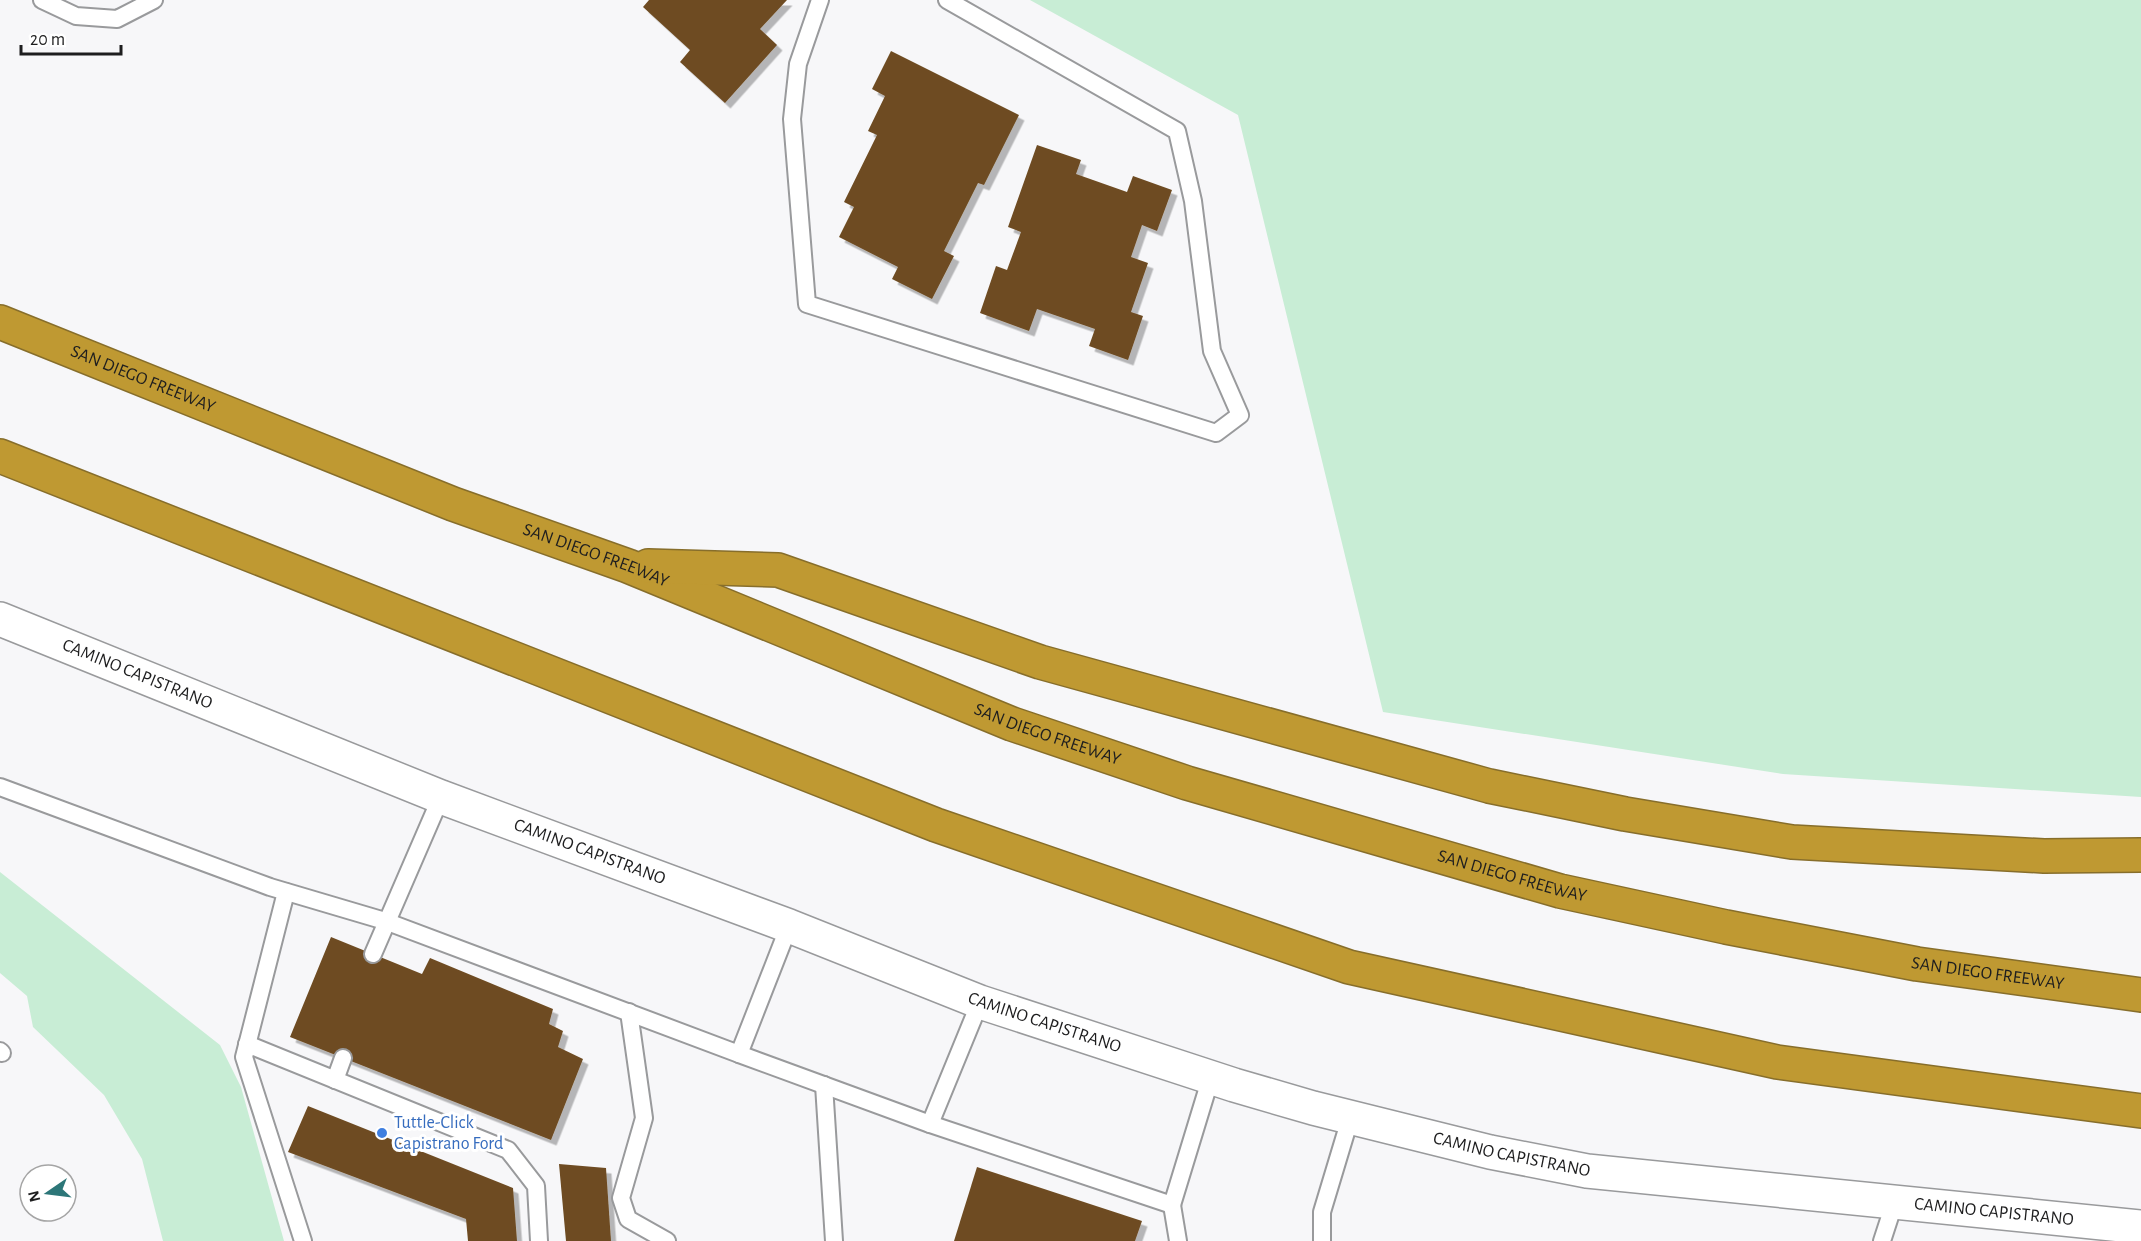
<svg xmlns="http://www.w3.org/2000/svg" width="2141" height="1241" viewBox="0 0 2141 1241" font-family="'Alegreya Sans',sans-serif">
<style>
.green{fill:#c8edd5}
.building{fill:#6e4c23;filter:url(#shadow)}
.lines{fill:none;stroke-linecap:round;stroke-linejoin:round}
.service-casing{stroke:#999a9c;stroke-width:20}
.secondary-casing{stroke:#999a9c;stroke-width:36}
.motorway-casing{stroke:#876e2b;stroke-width:36}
.service{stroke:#fff;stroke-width:16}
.secondary{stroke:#fff;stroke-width:33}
.motorway{stroke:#bf9932;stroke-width:33}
.shop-dot{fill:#3f7fe0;stroke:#fff;stroke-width:2}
.labels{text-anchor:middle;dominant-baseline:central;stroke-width:6;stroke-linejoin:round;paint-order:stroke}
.street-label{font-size:18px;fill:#1e1e1f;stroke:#fff}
.shop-label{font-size:18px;fill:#366cbe;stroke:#fff;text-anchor:start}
</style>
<defs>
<filter id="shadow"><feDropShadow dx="5.5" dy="5.5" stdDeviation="0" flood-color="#0004"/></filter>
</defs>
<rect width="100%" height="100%" fill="#f7f7f9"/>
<g class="green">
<path d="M1030 0H2141V797L1783 774 1383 712 1238 115Z"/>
<path d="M0 872 220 1045 241 1087 284 1241H163L142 1159 104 1095 33 1027 27 996 0 973Z"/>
</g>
<g class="building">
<path d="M649 0H787L760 29 777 45 725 103 680 62 690 50 643 7Z"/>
<path d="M891 51 1019 115 984 185 978 183 944 251 954 256 932 299 892 279 898 267 839 237 854 207 844 202 877 135 868 131 885 96 872 89Z"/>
<path d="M1037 145 1081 160 1076 174 1127 192 1133 176 1172 190 1157 231 1142 225 1131 257 1148 263 1131 312 1143 316 1128 360 1089 346 1095 329 1037 309 1029 331 980 313 996 266 1007 270 1021 232 1008 227Z"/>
<path d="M331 937 422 974 430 958 553 1009 549 1024 563 1031 558 1047 583 1059 551 1140 290 1037Z"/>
<path d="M308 1106 513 1188 517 1241H468L466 1219 288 1152Z"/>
<path d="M559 1164 606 1168 611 1241H566Z"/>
<path d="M977 1167 1142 1221 1135 1241H954Z"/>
</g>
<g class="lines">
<defs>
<g id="service">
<path d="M42 0 76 16 117 19 154 0"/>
<path d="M820 0 798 64 792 119 807 304 1216 433 1240 415 1212 351 1193 201 1177 131 947 0"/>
<path d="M0 787 270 887 385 921 739 1054 789 926"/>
<path d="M286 892 244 1057 303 1241"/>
<path d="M373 954 441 797"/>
<path d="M629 1012 644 1118 621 1198 628 1219 667 1241"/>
<path d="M247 1044 508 1150 536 1186 539 1241"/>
<path d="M0 1051 2 1053"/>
<path d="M739 1054 930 1124 1172 1205 1211 1077"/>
<path d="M335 1080 343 1058"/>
<path d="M824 1085 834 1241"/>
<path d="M930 1124 980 1002"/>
<path d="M1172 1205 1178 1241"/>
<path d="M1322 1241V1212L1350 1119"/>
<path d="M1882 1241 1895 1201"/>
</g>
<g id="secondary">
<path id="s1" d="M0 619 441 797 789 926 980 1002 1234 1085 1313 1108 1490 1152 1587 1171 2141 1227"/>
</g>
<g id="motorway">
<path id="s2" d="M0 322 453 504 628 566 1012 724 1187 783 1560 891 1726 927 1917 964 2141 995"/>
<path d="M0 456 936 825 1349 967 1777 1062 2141 1111"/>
<path d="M648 566 778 570 1040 662 1489 786 1625 814 1792 842 2044 856 2141 855"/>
</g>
</defs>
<use href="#service" class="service-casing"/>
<use href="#secondary" class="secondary-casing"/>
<use href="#motorway" class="motorway-casing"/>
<use href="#service" class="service"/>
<use href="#secondary" class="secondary"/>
<use href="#motorway" class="motorway"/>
</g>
<circle class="shop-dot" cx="382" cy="1133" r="6"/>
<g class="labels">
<g class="street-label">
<text stroke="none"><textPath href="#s2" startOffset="154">SAN DIEGO FREEWAY</textPath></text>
<text stroke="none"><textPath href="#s2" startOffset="640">SAN DIEGO FREEWAY</textPath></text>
<text stroke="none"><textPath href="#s1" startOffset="148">CAMINO CAPISTRANO</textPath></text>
<text stroke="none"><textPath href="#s2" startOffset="1126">SAN DIEGO FREEWAY</textPath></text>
<text stroke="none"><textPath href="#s1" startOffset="634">CAMINO CAPISTRANO</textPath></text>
<text stroke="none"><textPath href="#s2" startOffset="1612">SAN DIEGO FREEWAY</textPath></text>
<text stroke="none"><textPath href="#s2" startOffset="2098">SAN DIEGO FREEWAY</textPath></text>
<text stroke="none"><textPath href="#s1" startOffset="1120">CAMINO CAPISTRANO</textPath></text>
<text stroke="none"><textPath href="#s1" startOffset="1606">CAMINO CAPISTRANO</textPath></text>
<text stroke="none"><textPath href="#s1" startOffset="2092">CAMINO CAPISTRANO</textPath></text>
</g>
<g class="shop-label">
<text x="394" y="1123">Tuttle-Click<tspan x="394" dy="21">Capistrano Ford</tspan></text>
</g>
</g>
<g transform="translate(48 1193) rotate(256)"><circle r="28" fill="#ffffff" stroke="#a5a5a5" stroke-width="1.5"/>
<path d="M0-4.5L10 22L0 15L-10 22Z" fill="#2c7678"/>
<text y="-9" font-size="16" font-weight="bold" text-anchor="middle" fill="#1e1e1f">N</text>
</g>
<path d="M21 45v9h100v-9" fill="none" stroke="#1e1e1f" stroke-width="3"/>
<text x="30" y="45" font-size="18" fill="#1e1e1f" stroke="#ffffff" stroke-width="4.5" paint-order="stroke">20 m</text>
</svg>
